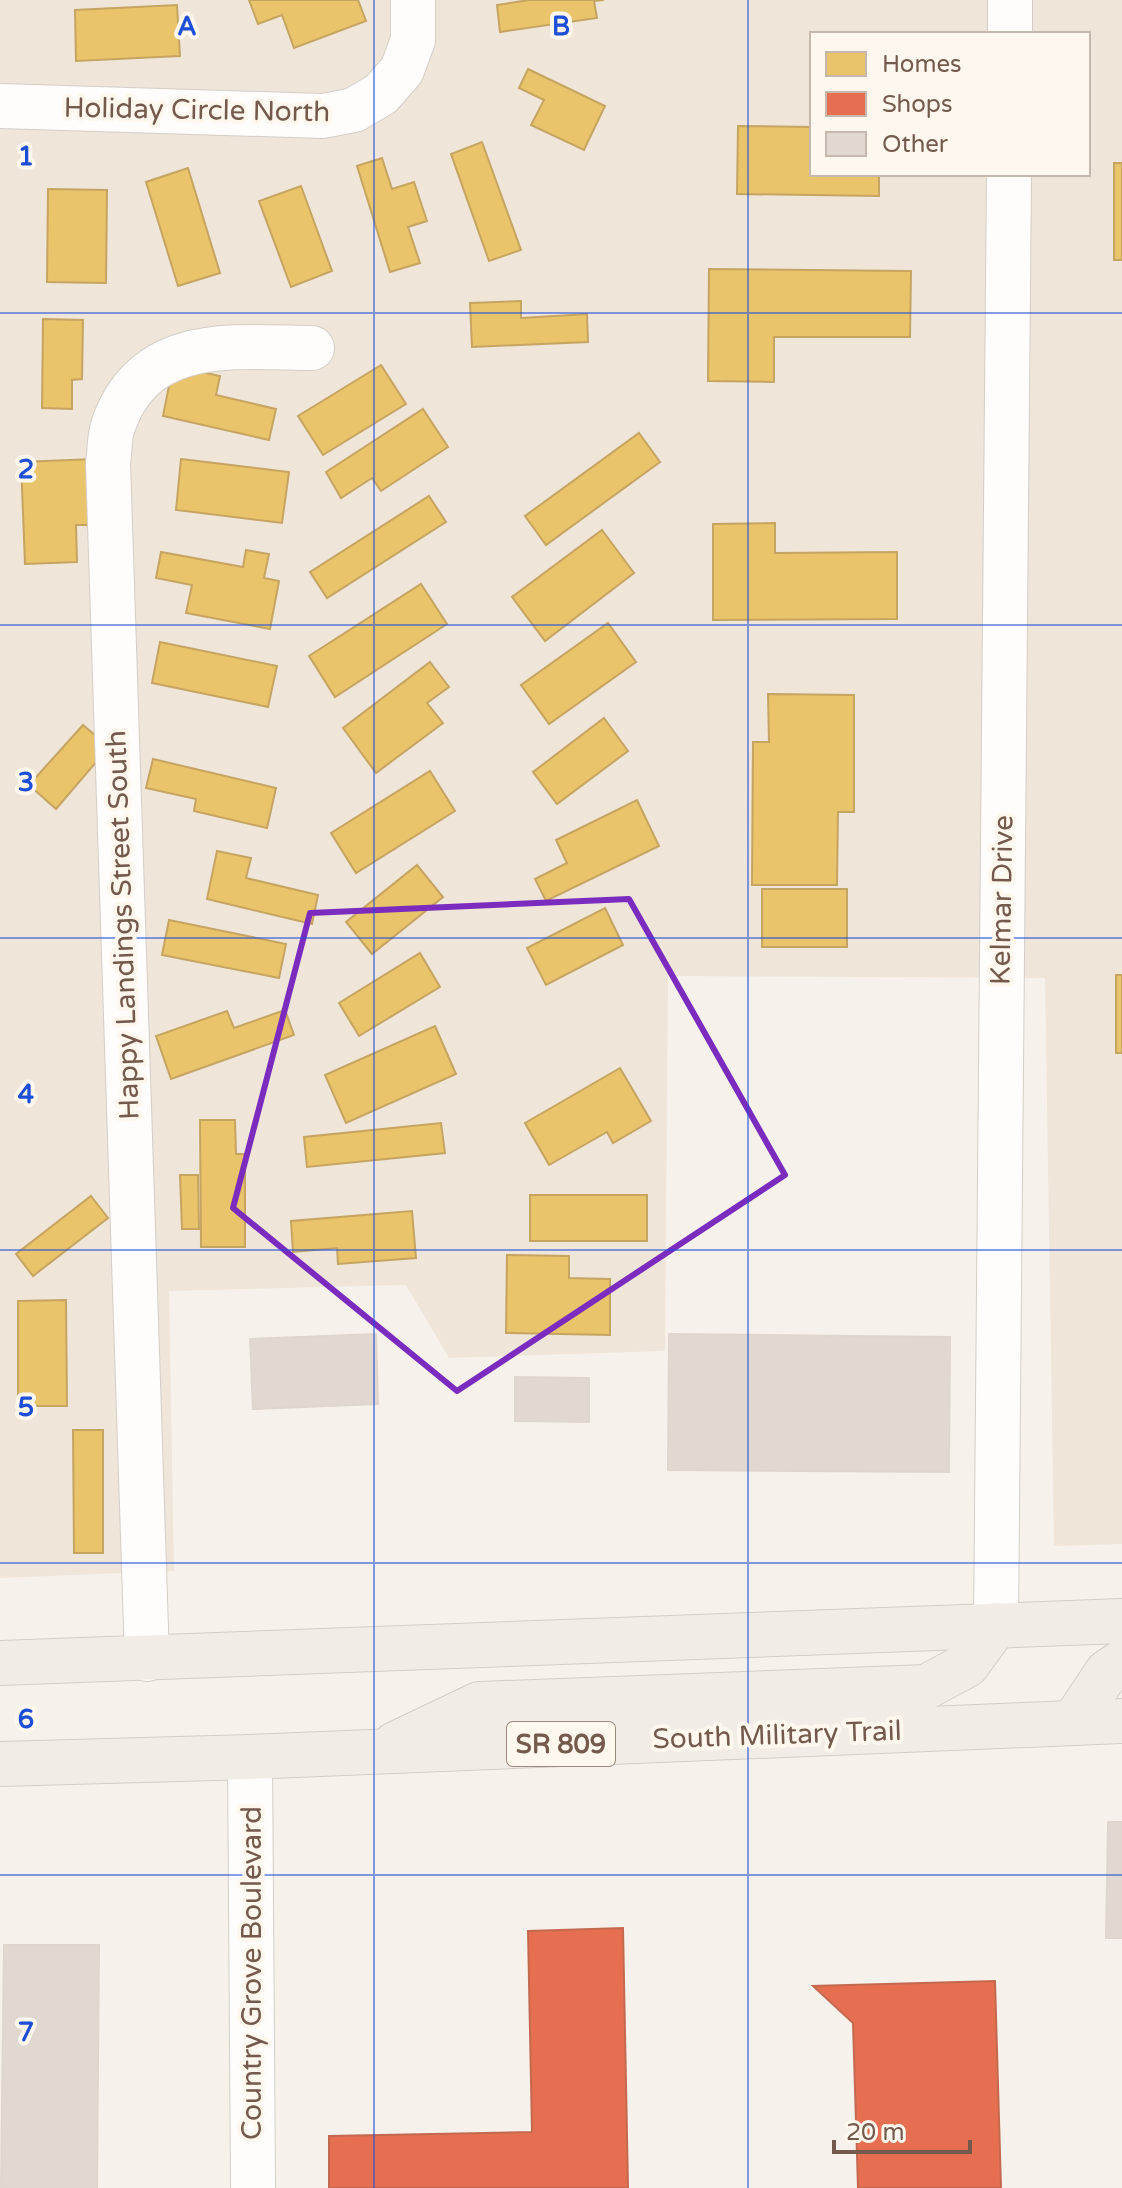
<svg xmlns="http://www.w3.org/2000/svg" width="1122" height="2188" viewBox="0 0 1122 2188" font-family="'Varela Round',sans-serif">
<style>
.residential{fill:#efe5d9;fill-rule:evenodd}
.homes{fill:#e9c46a;stroke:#c6a461;stroke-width:2}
.shops{fill:#e76f51;stroke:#c46950;stroke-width:2}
.building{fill:#e1d8d1;stroke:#dfd6ce;stroke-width:2}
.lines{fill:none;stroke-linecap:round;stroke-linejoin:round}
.minor-casing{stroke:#d4cec7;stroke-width:46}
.primary-casing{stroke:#d5ccc7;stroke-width:46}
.minor{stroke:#fefdfc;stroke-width:44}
.primary{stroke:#f1ede6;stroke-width:44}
.marked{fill:none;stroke:#7b2cbf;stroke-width:6;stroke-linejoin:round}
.grid{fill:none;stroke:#1d4ed8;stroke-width:2;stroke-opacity:0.55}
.labels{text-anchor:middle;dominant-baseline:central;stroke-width:8;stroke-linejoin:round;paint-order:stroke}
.shield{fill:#fef7ee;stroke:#9d897d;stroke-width:2}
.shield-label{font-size:26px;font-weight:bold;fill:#745a4d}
.street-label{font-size:28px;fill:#745a4d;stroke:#fef7ee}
.grid-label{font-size:26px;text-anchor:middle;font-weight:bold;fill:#1d4ed8;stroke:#fef7ee;stroke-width:8;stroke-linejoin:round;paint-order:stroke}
</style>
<rect width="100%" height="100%" fill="#f6f2eb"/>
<path class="residential" d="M0 0H1122V1544L1054 1546 1045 978 668 976 665 1351 449 1358 406 1285 169 1291 174 1571 0 1578ZM812 34H1088V174H812Z"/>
<g class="homes">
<path d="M249 0H358L366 21 294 48 282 15 258 24Z"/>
<path d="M529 0H604L594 1 597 18 500 32 497 5Z"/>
<path d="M177 5 180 56 76 61 75 10Z"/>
<path d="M528 69 605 106 584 150 531 125 544 100 519 88Z"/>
<path d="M738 126 812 127V174H879V196L737 194Z"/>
<path d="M482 142 521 250 489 261 451 154Z"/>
<path d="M382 158 392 189 414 182 427 221 408 227 420 263 390 272 357 166Z"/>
<rect x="1114" y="163" width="8" height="97"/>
<path d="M188 168 220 273 178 286 146 182Z"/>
<path d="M301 186 332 271 291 287 259 201Z"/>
<path d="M48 189 107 190 106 283 47 282Z"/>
<path d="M709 269 911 271 910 337H774V382L708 381Z"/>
<path d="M521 301V318L587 314 588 342 472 347 470 303Z"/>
<path d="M43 319 83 320 82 379 72 380V409L42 408Z"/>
<path d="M381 365 406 404 323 455 298 416Z"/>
<path d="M173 366 220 376 216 395 276 409 269 440 163 416Z"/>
<path d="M423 409 448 447 381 491 372 478 341 498 326 472Z"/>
<path d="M639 433 660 462 546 545 525 516Z"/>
<path d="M94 459 96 525H76L77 562 25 564 21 462Z"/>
<path d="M181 459 289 472 282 523 176 510Z"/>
<path d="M429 496 446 522 327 598 310 572Z"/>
<path d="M775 523V553L897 552V619L713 620V524Z"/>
<path d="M602 530 634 573 545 641 512 597Z"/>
<path d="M246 550 269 554 264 578 279 581 270 629 186 613 192 585 156 578 161 552 243 567Z"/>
<path d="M421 584 447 624 335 697 309 656Z"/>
<path d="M608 623 636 662 549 724 521 685Z"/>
<path d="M160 642 277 666 268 707 152 683Z"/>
<path d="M430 662 449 687 427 703 443 723 376 773 343 728Z"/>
<path d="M768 694 854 695V812H838L837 885H752L753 742H769Z"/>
<path d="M604 718 628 751 557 804 533 772Z"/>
<path d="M83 725 109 747 56 809 29 785Z"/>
<path d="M153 759 276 788 267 828 194 811 196 799 146 788Z"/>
<path d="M430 771 455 811 356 873 331 833Z"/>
<path d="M637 800 659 846 546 901 535 879 567 863 556 840Z"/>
<path d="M217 851 251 858 246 878 318 895 312 924 207 899Z"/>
<path d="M417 865 443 897 372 954 346 922Z"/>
<rect x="762" y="889" width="85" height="58"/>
<path d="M605 908 623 945 546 985 527 948Z"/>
<path d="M169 920 286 944 279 978 162 955Z"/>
<path d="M420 953 440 987 359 1036 339 1003Z"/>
<rect x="1116" y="975" width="6" height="78"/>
<path d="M285 1010 294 1035 171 1079 156 1036 227 1011 234 1028Z"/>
<path d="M435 1026 456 1074 346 1123 325 1075Z"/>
<path d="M620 1068 651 1121 613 1143 607 1132 549 1165 525 1123Z"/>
<path d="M200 1120H235L236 1154H245V1247H201Z"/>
<path d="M441 1123 445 1153 307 1167 304 1137Z"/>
<path d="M180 1175H198L199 1229H182Z"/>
<rect x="530" y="1195" width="117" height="46"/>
<path d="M91 1196 108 1218 33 1276 16 1254Z"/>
<path d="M412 1211 416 1258 338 1264 337 1248 293 1252 291 1221Z"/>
<path d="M507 1255 569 1256V1278L610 1279V1335L506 1333Z"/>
<path d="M66 1300 67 1406H18V1301Z"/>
<path d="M73 1430H103V1553H74Z"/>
</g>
<g class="shops">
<path d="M623 1928 628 2188H329V2136L532 2132 528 1931Z"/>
<path d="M995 1981 1001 2188H858L853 2023 813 1986Z"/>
</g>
<g class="building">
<path d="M376 1334 378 1404 253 1409 250 1339Z"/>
<path d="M669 1334 950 1337 949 1472 668 1470Z"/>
<path d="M515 1377 589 1378V1422L515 1421Z"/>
<path d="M1108 1822H1122V1938H1106Z"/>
<path d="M4 1945H99L97 2188H1Z"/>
</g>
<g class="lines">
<defs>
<g id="minor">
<path d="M1010 34V0"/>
<path d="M0 106 323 116 354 110 381 94 402 70 413 40V0"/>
<path d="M996 1625 1009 174"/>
<path d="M147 1659 108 463C110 452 109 437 113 426 144 334 234 347 312 348"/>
<path d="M250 1757 253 2188"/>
</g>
<g id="primary">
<path d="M0 1663 1122 1621"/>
<path d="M1073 1723 1107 1672 1122 1662"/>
<path d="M395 1744 479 1704 926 1687 967 1665 996 1625"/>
<path d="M0 1764 250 1757 1122 1721"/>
</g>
</defs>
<use href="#minor" class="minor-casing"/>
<use href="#primary" class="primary-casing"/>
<use href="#minor" class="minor"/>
<use href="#primary" class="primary"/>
</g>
<path class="marked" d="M629 899 785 1175 457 1391 233 1208 310 913Z"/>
<path class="grid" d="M374 0V2188M748 0V2188M0 313H1122M0 625H1122M0 938H1122M0 1250H1122M0 1563H1122M0 1875H1122"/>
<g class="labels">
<rect class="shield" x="507" y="1722" width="108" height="44" rx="6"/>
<g class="shield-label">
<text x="561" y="1744">SR 809</text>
</g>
<g class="street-label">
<text transform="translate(197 110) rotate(1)">Holiday Circle North</text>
<text transform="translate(1002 900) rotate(-89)">Kelmar Drive</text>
<text transform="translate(123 925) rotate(-92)">Happy Landings Street South</text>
<text transform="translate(777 1735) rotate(-2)">South Military Trail</text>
<text transform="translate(252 1973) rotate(-90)">Country Grove Boulevard</text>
</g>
</g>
<g class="grid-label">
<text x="187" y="35">A</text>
<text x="561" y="35">B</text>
<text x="26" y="165">1</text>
<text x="26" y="478">2</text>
<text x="26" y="791">3</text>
<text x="26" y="1103">4</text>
<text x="26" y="1416">5</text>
<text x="26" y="1728">6</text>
<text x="26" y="2041">7</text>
</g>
<rect x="810" y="32" width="280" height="144" fill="#fef7ee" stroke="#c7b8ae" stroke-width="2"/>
<rect x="826" y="52" width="40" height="24" fill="#e9c46a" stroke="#c7b8ae" stroke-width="2"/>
<text x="882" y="72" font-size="24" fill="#745a4d">Homes</text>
<rect x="826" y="92" width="40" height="24" fill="#e76f51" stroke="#c7b8ae" stroke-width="2"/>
<text x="882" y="112" font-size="24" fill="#745a4d">Shops</text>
<rect x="826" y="132" width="40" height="24" fill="#e1d8d1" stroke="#c7b8ae" stroke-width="2"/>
<text x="882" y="152" font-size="24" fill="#745a4d">Other</text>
<path d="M834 2140v12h136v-12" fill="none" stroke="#745a4d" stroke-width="4"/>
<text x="846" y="2140" font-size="24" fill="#745a4d" stroke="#fef7ee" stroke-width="6" paint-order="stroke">20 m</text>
</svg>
